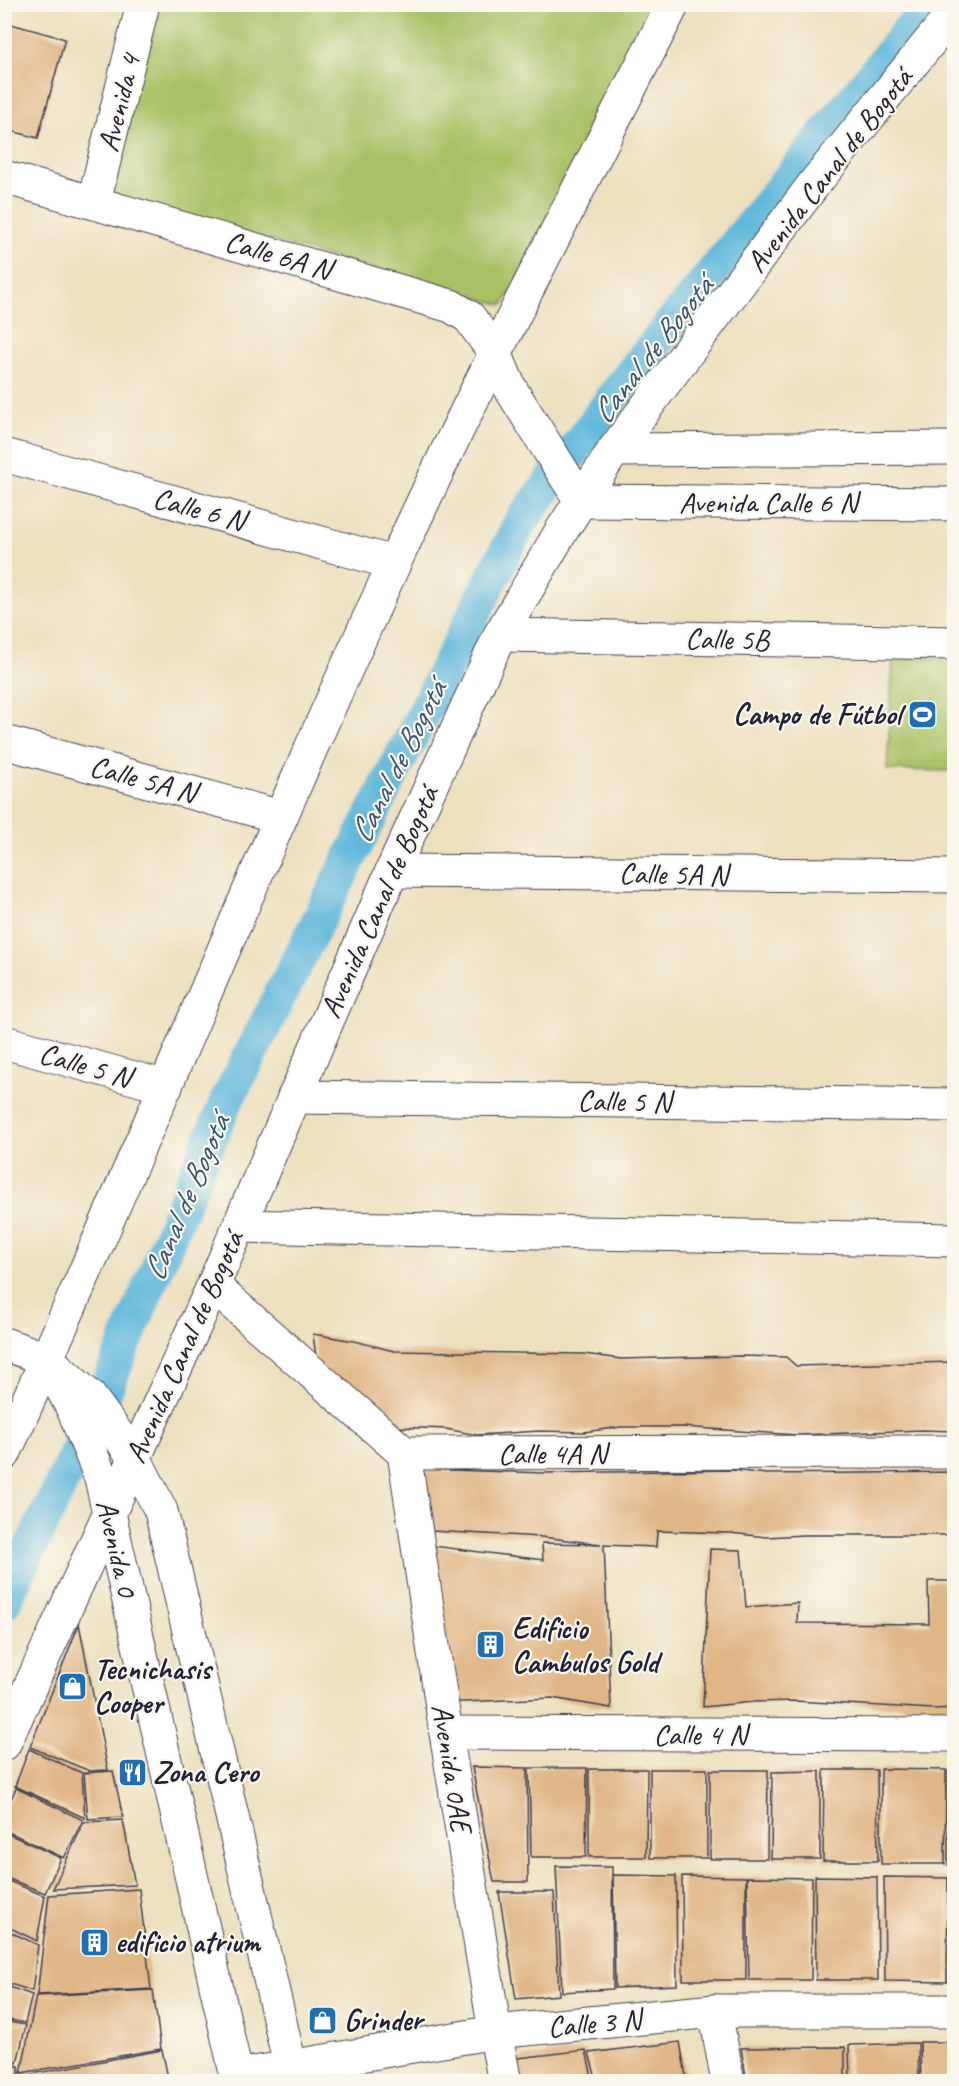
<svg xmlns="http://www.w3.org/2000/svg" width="959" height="2086" viewBox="0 0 959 2086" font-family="Caveat,sans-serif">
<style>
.green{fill:#a9c166;stroke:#667250;stroke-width:1.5}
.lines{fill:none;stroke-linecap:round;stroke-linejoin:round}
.canal{stroke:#5eb7dc;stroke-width:34}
.building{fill:#e0b686}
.minor-casing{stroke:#403e4f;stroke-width:35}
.major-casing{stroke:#403e4f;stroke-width:35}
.minor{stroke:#fff;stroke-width:33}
.major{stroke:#fff;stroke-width:33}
.labels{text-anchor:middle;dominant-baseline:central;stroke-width:4.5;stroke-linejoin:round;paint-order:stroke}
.street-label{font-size:30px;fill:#22223b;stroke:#fbf7ec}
.poi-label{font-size:30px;font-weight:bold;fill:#22223b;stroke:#fbf7ec;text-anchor:start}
.water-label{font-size:32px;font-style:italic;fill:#375673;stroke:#fbf7ec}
</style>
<rect width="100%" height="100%" fill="#fbf7ec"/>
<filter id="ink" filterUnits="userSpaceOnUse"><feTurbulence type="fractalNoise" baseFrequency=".0167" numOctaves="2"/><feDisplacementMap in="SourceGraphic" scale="12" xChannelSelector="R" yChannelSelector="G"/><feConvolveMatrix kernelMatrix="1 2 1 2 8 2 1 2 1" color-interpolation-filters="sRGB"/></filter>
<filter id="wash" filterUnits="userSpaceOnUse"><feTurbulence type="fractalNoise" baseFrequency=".008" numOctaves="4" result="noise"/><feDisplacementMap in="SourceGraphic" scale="24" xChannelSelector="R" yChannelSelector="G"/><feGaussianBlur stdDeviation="1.35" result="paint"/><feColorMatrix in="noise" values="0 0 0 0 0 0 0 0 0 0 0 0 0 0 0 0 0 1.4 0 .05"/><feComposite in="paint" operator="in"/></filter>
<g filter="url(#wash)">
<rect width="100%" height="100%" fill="#ede0bf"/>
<g class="green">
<path d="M145 5H672L503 305 103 194Z"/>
<path d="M893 657 954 658V771L887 770Z"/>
</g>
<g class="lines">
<path class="canal" d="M4 1603 102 1399 225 1104 520 523 632 372 930 4"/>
</g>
<g id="blocks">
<g class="building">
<path d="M4 22 65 39 38 138 4 129Z"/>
<path d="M313 1334 354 1341 394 1351 584 1354 621 1359 739 1356 786 1357 796 1366 954 1362V1431L922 1430 797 1435 683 1427H621L584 1432 539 1431 477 1435 446 1429 398 1427 317 1365Z"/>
<path d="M423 1469 543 1473 733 1470 766 1474 954 1472V1535H804L766 1537 730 1533 657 1531 656 1547 604 1545 611 1708 552 1698 442 1703 418 1544 543 1560 542 1543 601 1544 541 1537 431 1531Z"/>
<path d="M710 1549 741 1550 746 1607 798 1603 797 1623 929 1624 928 1581H954V1708L933 1709 795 1701 753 1702 703 1707Z"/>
<path d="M79 1624 108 1770 90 1771 30 1747Z"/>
<path d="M29 1749 82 1773 85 1818 15 1786Z"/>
<path d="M472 1767 527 1768 528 1882H494Z"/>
<path d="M529 1768H587L586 1857H531Z"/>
<path d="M589 1769H647L646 1857H589Z"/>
<rect x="650" y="1769" width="57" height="89"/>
<path d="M881 1769 946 1770 945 1864H881Z"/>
<path d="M710 1770H768L767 1859H710Z"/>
<path d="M824 1770H877L878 1861H823Z"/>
<path d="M113 1771 123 1817 88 1819 84 1773Z"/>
<path d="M820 1771V1859H771L772 1772Z"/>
<rect x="948" y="1771" width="6" height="94"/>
<path d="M16 1788 83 1820 64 1858 4 1830V1815Z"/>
<path d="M123 1820 135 1885 53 1889 84 1822Z"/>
<path d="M4 1832 61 1858 45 1893 4 1877Z"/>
<path d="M556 1866 612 1867 613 1989 562 1992Z"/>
<path d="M613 1875 676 1876 677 1985 615 1988Z"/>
<path d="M682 1876 746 1877V1980H683Z"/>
<path d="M815 1876 877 1877 878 1980H816Z"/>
<path d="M747 1877 812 1878 811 1980H749Z"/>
<path d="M884 1877 948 1878 947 1982 885 1981Z"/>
<path d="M949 1878H954V1982H950Z"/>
<path d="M4 1879 45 1896 37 1941 4 1925Z"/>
<path d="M139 1889 151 1989 37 1995 49 1895Z"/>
<path d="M499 1892H554L559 1995 516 1999Z"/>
<path d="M4 1929 38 1945 32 1991 4 1982Z"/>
<path d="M4 1985 32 1995 25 2023 4 2019Z"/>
<path d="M153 1990 161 2049 21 2073 36 1996Z"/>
<path d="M4 2021 26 2025 17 2063 4 2062Z"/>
<path d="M680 2042 687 2082H597L589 2053Z"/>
<path d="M920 2042H954V2082H921Z"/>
<path d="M918 2043 919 2082H850L849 2045Z"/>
<path d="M845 2047V2082H747L741 2048Z"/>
<path d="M162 2050 169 2082H22L21 2076Z"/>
<path d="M586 2050 593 2082H515L510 2059Z"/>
<path d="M4 2065 19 2066V2082H4Z"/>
</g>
</g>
</g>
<g filter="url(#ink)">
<use href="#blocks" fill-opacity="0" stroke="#403e4f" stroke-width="1.5"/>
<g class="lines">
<defs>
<g id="minor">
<path d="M4 177 451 306 469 317 495 353 510 388 581 501 954 504"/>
<path d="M94 201 143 4"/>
<path d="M614 450 954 448"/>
<path d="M4 455 394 563"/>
<path d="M500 635 954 643"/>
<path d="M4 742 281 817"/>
<path d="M392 871 954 876"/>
<path d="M4 1042 166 1087"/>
<path d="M294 1097 954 1105"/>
<path d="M239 1226 954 1240"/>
<path d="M213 1286 404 1453 954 1452"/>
<path d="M4 1344 47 1359 90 1397 134 1457 161 1511 294 2082"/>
<path d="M56 1377 74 1411 101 1478 238 2082"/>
<path d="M404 1453 446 1733 495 2032 505 2082"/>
<path d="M446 1733 954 1735"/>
<path d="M715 2011 728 2082"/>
<path d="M237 2076 495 2032 715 2011H954"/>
</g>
<g id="major">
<path d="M4 1454C139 1159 258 858 394 564 481 375 578 190 673 4"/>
<path d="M4 1744 213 1286 392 871 500 635 562 530 614 450 814 184 954 12"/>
</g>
</defs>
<use href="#minor" class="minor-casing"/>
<use href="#major" class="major-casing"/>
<use href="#minor" class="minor"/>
<use href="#major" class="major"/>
</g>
</g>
<defs>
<symbol id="stadium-square" viewBox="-11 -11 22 22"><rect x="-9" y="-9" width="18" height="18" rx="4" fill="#1f6fb2" stroke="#fbf7ec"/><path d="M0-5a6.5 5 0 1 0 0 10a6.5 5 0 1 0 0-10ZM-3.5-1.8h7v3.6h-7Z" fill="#fff"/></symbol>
<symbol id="building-square" viewBox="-11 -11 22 22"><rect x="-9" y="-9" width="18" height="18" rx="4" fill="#1f6fb2" stroke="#fbf7ec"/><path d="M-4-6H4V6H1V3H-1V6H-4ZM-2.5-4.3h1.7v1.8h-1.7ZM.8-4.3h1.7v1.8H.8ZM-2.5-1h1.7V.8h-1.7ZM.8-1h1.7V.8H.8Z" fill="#fff"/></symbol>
<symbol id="shop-square" viewBox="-11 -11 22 22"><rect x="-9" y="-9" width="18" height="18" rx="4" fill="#1f6fb2" stroke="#fbf7ec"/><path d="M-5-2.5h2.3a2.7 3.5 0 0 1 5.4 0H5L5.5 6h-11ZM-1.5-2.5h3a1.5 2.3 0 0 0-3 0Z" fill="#fff"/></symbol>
<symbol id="restaurant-square" viewBox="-11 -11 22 22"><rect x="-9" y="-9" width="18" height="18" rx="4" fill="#1f6fb2" stroke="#fbf7ec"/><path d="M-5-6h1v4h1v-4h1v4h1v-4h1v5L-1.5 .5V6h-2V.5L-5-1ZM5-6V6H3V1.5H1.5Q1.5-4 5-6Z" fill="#fff"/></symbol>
</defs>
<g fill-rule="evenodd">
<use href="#stadium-square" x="906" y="698" width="33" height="33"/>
<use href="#building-square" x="474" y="1628" width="33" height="33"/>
<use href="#shop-square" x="56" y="1670" width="33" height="33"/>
<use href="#restaurant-square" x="116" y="1756" width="33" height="33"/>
<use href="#building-square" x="78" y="1926" width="33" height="33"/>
<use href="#shop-square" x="306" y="2004" width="33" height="33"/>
</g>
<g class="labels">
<g class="street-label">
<text transform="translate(119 103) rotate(-76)">Avenida 4</text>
<text transform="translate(829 170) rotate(-52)">Avenida Canal de Bogotá</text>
<text transform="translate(278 255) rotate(16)">Calle 6A N</text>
<text x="768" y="502">Avenida Calle 6 N</text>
<text transform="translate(199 509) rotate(15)">Calle 6 N</text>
<text transform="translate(727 639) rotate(1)">Calle 5B</text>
<text transform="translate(143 779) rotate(15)">Calle 5A N</text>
<text transform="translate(673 874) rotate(1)">Calle 5A N</text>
<text transform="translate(379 902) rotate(-66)">Avenida Canal de Bogotá</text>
<text transform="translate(85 1065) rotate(16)">Calle 5 N</text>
<text transform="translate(624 1101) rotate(1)">Calle 5 N</text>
<text transform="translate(184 1347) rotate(-66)">Avenida Canal de Bogotá</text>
<text x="552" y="1453">Calle 4A N</text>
<text transform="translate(117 1548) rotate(77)">Avenida 0</text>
<text x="700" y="1734">Calle 4 N</text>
<text transform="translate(452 1768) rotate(81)">Avenida 0AE</text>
<text transform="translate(594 2023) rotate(-5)">Calle 3 N</text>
</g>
<g class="poi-label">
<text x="901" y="714" text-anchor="end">Campo de Fútbol</text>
<text x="512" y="1628">Edificio<tspan x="512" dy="34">Cambulos Gold</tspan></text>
<text x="94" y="1669">Tecnichasis<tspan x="94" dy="34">Cooper</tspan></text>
<text x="153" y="1772">Zona Cero</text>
<text x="115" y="1942">edificio atrium</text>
<text x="344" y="2020">Grinder</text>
</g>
<g class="water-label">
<text transform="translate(652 350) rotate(-52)">Canal de Bogotá</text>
<text transform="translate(398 762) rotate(-63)">Canal de Bogotá</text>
<text transform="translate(186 1198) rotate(-67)">Canal de Bogotá</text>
</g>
</g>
<rect width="959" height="2086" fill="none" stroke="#fbf7ec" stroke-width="24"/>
</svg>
